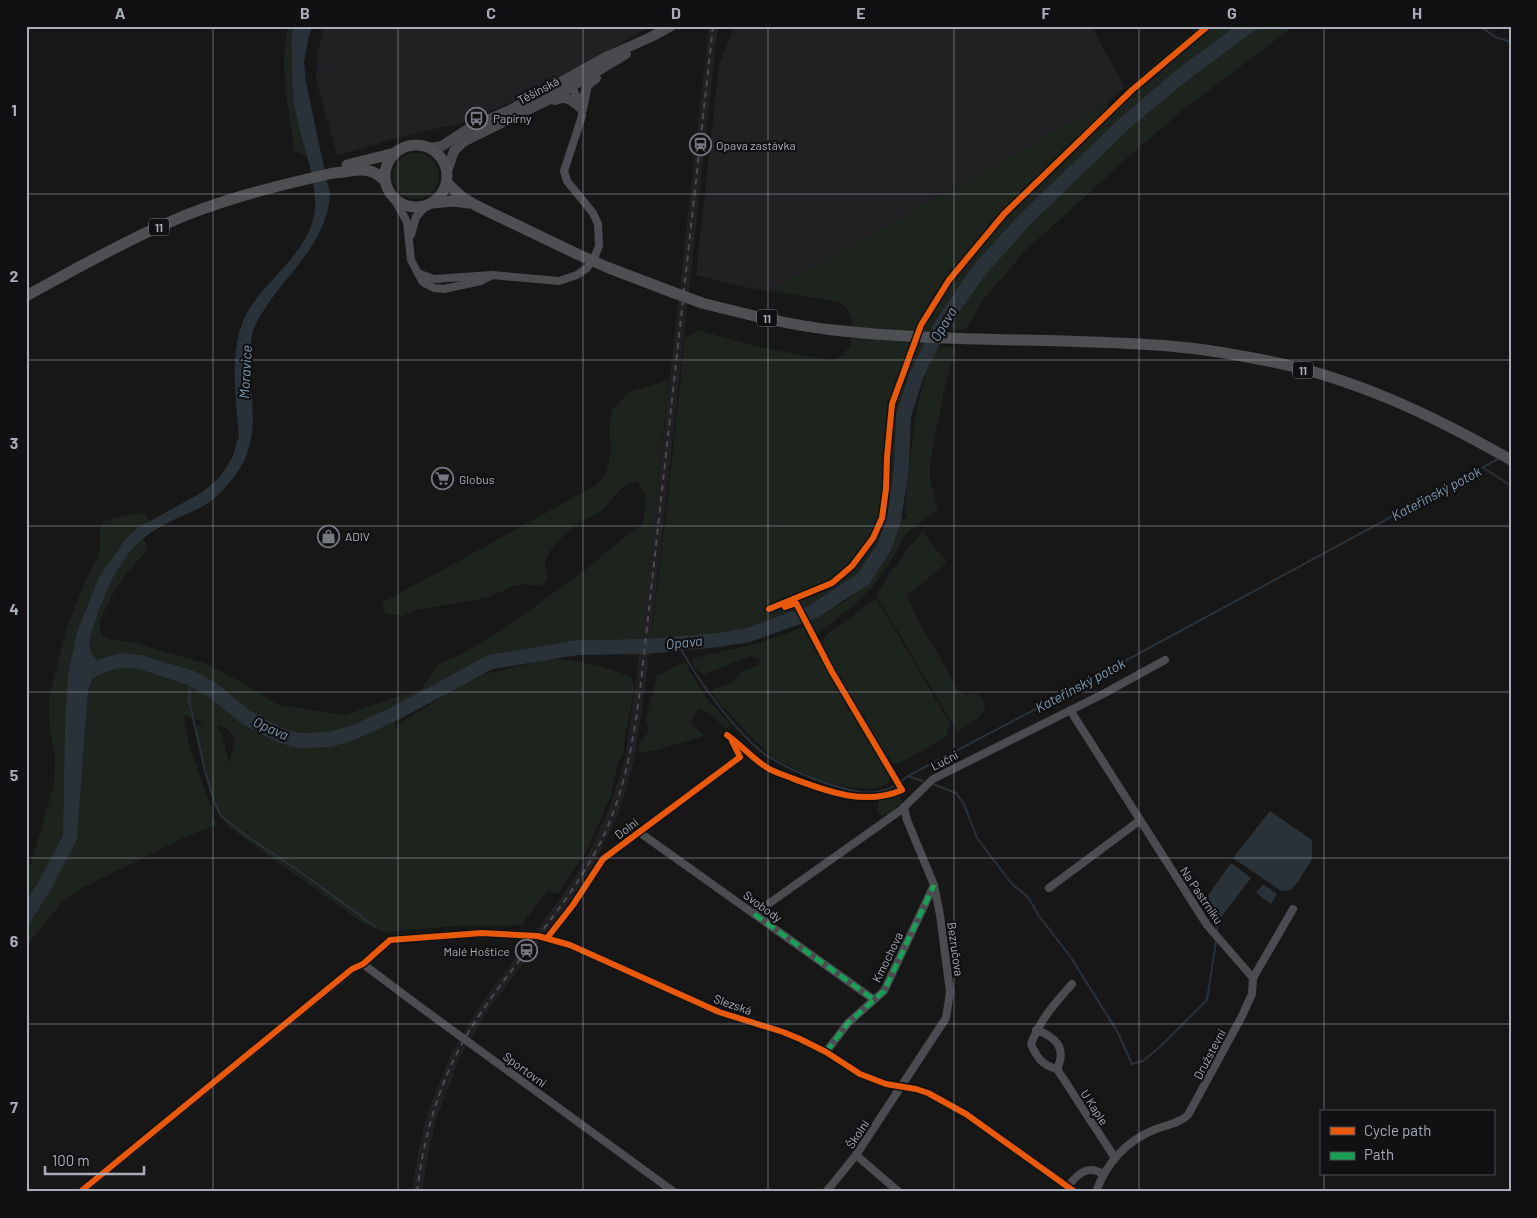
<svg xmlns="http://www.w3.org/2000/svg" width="1537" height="1218" viewBox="0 0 1537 1218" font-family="Barlow,sans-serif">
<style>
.built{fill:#212123}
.green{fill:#1d241e;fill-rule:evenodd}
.water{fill:#2a3239}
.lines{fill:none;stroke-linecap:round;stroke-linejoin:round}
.stream{stroke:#2a3239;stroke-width:2}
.street{stroke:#4b4c50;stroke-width:8}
.secondary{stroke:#4a4a4e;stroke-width:10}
.primary{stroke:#4d4f52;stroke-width:11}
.rail{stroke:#4b4c4f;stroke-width:2;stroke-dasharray:6 5;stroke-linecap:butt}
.primary-bridge{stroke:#4d4f52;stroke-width:11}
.quiet{stroke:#1a9f57;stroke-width:5;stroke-dasharray:10 5;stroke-linecap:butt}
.cycleway-casing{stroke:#111113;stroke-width:9}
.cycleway{stroke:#e8590c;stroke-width:6}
.grid{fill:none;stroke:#a8adb8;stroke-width:1;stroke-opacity:0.55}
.labels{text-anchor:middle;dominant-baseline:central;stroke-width:4.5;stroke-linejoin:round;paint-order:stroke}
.shield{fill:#111113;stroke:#7b7e86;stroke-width:1}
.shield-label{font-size:11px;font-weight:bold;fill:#a8adb8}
.street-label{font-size:12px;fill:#a8adb8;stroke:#111113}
.poi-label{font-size:12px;fill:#a8adb8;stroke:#111113;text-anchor:start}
.water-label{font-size:14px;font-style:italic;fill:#7f9bb3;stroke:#111113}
.neatline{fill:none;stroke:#a8adb8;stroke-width:2}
.grid-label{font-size:16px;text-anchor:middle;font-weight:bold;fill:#a8adb8}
</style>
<rect width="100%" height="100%" fill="#171717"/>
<g class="built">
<path d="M324 26H651L572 72 559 76 511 102 457 125 447 126 398 138 337 155 316 79 318 51Z"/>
<path d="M709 26H718L646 682 634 762 619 813 594 863 573 898 488 1010 460 1057 437 1117 428 1154 422 1192H412L418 1152 427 1114 451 1053 480 1005 565 892 586 859 609 809 625 760 636 681Z"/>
<path d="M735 26H1091L1125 87 1107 102 770 291 744 287 696 275 719 64Z"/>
</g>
<g class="green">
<path d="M288 26H294L292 53 294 107 308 157 292 150 294 146C288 106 279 66 288 26Z"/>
<path d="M1199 26H1236L1185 63 1123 115 1020 214 974 264 936 320 896 415 894 468 887 518 878 543 858 573 810 605 746 628 717 633 645 639 577 640 488 655 388 709 350 726 328 732 301 733 285 729 250 711 219 685 120 653 97 660C94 657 91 655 89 651 84 632 112 577 123 561 129 553 137 545 144 538L147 550 127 573 111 597 100 621V629L103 636 109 639 135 643 207 664 248 686 278 705 345 715 403 695 419 692 439 664 460 655 504 629 586 569 631 532 643 524C645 509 651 492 636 482 616 487 615 499 601 511 594 516 584 519 577 524 568 530 547 551 545 562 544 567 546 573 548 577L541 586 525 584 514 586 486 598 415 610 403 616 385 614 382 603 595 486 606 474 612 448 609 433 612 410 629 392 669 380 642 631 652 632 667 503 685 338 699 330C741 344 785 353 829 360 857 360 861 312 838 302L770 291 1107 102 1108 109 1132 83Z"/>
<path d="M1259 26H1294L1184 109 1135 151 1024 252 983 300 965 330 946 329 980 280 1015 240 1093 162 1125 131 1184 82Z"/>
<circle cx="416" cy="176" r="23"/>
<path d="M938 347H956L946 381 930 462V479L938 509 906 533 890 562 870 589 854 605 816 635 809 622 849 599 869 581 901 518 906 519 907 514 904 512C912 456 911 399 938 347Z"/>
<path d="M144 512 150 521 126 538 114 554 99 577 77 632 68 674 65 725 63 835 39 881 26 901V874L31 864 54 784 55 758 49 722V698L66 630 87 578 98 557 101 543 99 534 101 525 106 520Z"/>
<path d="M923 532 947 563 907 595 917 618 959 691 966 695 975 693C1001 708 971 723 957 731L878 598 877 593 894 567 897 566 906 550Z"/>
<path d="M874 600 878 601 950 724 946 737 898 764 893 763 886 755 826 656C821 646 820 642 828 634Z"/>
<path d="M804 627 824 663 884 762 889 773 890 780C869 804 796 772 775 758 759 747 747 732 734 718 726 709 717 702 712 692L713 689 731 684 743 671 758 666 760 660 752 656 746 658 704 674C696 671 691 667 693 658L759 643Z"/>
<path d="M548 659C577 659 602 666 630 676L634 684 633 697 624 743V753L618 762 611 796 587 850 559 893H553L549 891 547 892 521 925 456 926 384 932 363 923 230 828C227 824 223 820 220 816 208 796 200 751 195 727L203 722 183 715 189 745 217 825 192 834 78 890 67 899 62 901 60 899V905L26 946V929L52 888 77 839 88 691 93 678 108 671 121 668 139 669 188 685 210 698 242 724 279 743 355 740 394 722 396 729 399 724 448 693 485 674ZM217 725 226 728 235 738 229 764 223 738Z"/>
<path d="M684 662 688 665V669L708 700 728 721 729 726 728 728 725 727 706 711 700 709 694 714 691 724 703 734V736L654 751 638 752 639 745 649 731 646 721 648 709 657 676Z"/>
<path d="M895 795 900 796 902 801 895 809 883 817 877 811 879 801 885 797Z"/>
</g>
<g class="water">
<path d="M294 26H312L308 40 304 62 306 82 327 182 330 191C329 247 279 277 256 324 250 334 251 345 250 357 249 405 265 442 229 483 224 489 217 497 210 502 190 515 163 521 144 538 119 559 105 591 95 622 90 636 85 649 97 660L120 653 141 655 194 671 219 685 250 711 285 729 301 733 328 732 350 726 388 709 488 655 577 640 645 639 717 633 746 628 810 605 858 573 878 543 887 518 894 468 896 415 909 374 936 320 974 264 1020 214 1123 115 1185 63 1236 26H1261L1194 75 1132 126 1031 224 986 274 948 327 923 379 911 417 909 469 901 521 891 550 869 584 817 618 750 642 719 647 646 654 578 655 493 669 394 722 355 740 330 747 299 748 279 743 242 724 210 698 188 685 139 669 121 668 108 671 93 678 88 691 77 839 52 888 26 929V901L39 881 63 835 65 725 68 674 77 632 99 577 126 538 139 527 201 493 220 477 232 458 239 436C236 399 228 346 247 313 266 278 311 252 315 209 317 180 301 139 295 109 292 95 293 79 292 64 292 52 290 38 294 26Z"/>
<path d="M1270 811 1312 840V859L1298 882 1291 890 1281 891 1233 858Z"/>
<path d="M1231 863 1251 878 1216 924 1205 911 1202 904Z"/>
<path d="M1263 884 1277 894 1271 904 1256 893Z"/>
</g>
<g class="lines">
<g class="stream">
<path d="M1480 26 1495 37 1511 42"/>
<path d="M1484 468 1511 486"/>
<path d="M682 651C699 682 737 734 766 755 786 768 810 778 832 785 848 790 869 796 885 790 893 788 901 781 908 776L1051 701 1500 458"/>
<path d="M190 684 189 700 204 767 215 804 221 816 245 835 295 868 376 927"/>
<path d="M908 776 923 781"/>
<path d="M933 784 956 793 964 804 977 838 1012 884 1028 897 1039 916 1070 956 1117 1031 1132 1064 1143 1061 1162 1045 1207 1000 1216 942"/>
<path d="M1216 924 1217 930"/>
<path d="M86 1192 357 970"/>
</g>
<g class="street">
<path d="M395 200 407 222 411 260 422 281 426 284 434 288 444 289 481 281 492 275"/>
<path d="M411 235 416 217 426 206"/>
<path d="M420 274 434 279 492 275 559 281 577 275 587 268 595 256 599 246 598 224 593 213 567 181 564 171 582 116V109L570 82"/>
<path d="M1070 710 1207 925 1253 978"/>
<path d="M639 832 873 999"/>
<path d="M1049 888 1139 821"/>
<path d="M754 914 901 810 933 779 1103 694 1165 660"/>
<path d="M547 938 573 905 603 859 740 757"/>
<path d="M1036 1030C1056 1037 1067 1048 1057 1069 1042 1065 1037 1058 1031 1044 1040 1020 1055 1003 1072 984"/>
<path d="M826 1052 848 1023 884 991 934 885"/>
<path d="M1057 1069 1115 1158"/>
<path d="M856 1155 899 1192"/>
<path d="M1068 1186C1078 1174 1088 1164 1103 1174"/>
<path d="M674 1192 419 1006 363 964 390 940 482 933 538 936 570 945 719 1012 783 1032 800 1039 826 1052 860 1074 886 1084 916 1089 928 1093 966 1114 1075 1192"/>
<path d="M826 1192 856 1155 946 1018 950 992 940 915 934 885 907 820 904 807"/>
<path d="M1096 1192C1106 1163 1127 1140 1156 1129 1167 1125 1180 1123 1188 1115L1242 1016 1252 994 1253 978 1293 909"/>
</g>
<g class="secondary">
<path d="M555 100C567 94 574 102 582 109"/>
<path d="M582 109 587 85 596 78"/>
<path d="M430 148 442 146 471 127 512 109 606 57 651 37 671 26"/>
<path d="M447 171 454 151 463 142 556 96 626 54"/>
</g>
<g class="primary">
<circle cx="416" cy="176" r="31"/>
<path d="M347 165 395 153"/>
<path d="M447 183 463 198 477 206 577 254"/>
<path d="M433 203 453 201 469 203"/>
<path d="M609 268 672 292"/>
<path d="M26 296C72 271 117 245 165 224 218 200 276 186 333 173 354 172 368 163 385 181"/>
<path d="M702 303C745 314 789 325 833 330 940 342 1048 338 1155 345 1191 347 1228 353 1263 360 1351 376 1434 416 1511 460"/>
</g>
<path class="rail" d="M417 1192C424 1133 441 1075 473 1025 512 963 565 911 599 845 625 794 634 739 641 682L713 26"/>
<g class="primary-bridge">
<path d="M577 254 609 268"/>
<path d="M672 292 702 303"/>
</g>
<g class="quiet">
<path d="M754 914 873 999"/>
<path d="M826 1052 848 1023 884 991 934 885"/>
</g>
<defs>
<g id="cycleway">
<path d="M769 609 832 583 852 566 873 538 882 518 886 489 887 457 892 404 921 325 949 280 1004 214 1132 90 1208 26"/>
<path d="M727 735C741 745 752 758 766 767 775 773 785 775 794 779 829 792 866 806 902 790L832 672 796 603 785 607"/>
<path d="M547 938 573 905 603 859 740 757 732 741"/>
<path d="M80 1192 352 969 363 964 390 940 482 933 538 936 570 945 719 1012 783 1032 800 1039 826 1052 860 1074 886 1084 916 1089 928 1093 966 1114 1075 1192"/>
</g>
</defs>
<use href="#cycleway" class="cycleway-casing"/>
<use href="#cycleway" class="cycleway"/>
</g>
<path class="grid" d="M213 26V1192M398 26V1192M583 26V1192M768 26V1192M954 26V1192M1139 26V1192M1324 26V1112M26 194H1511M26 360H1511M26 526H1511M26 692H1511M26 858H1511M26 1024H1511M1324 1174V1192"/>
<defs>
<symbol id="bus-ring" viewBox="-11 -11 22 22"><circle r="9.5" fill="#111113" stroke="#757880" stroke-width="1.5"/><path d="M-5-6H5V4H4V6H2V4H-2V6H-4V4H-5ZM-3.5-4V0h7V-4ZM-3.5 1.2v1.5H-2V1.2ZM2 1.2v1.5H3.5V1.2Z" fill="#757880"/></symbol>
<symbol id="station-ring" viewBox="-11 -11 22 22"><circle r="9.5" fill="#111113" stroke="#757880" stroke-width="1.5"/><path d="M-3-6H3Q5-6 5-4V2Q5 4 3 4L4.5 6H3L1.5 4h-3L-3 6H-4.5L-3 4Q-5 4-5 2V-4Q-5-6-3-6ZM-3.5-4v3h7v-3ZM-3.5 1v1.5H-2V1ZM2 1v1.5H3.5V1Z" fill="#757880"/></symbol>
<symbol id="supermarket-ring" viewBox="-11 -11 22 22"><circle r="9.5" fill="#111113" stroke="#757880" stroke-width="1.5"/><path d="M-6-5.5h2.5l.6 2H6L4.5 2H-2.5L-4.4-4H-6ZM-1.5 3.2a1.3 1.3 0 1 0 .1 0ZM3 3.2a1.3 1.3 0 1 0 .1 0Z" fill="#757880"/></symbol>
<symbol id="shop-ring" viewBox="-11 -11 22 22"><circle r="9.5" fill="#111113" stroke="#757880" stroke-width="1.5"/><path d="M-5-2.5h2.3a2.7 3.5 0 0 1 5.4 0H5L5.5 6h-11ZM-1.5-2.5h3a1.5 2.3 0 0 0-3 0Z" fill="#757880"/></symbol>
</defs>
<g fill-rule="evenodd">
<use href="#bus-ring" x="464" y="106" width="25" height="25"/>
<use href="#station-ring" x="688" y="132" width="25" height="25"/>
<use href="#supermarket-ring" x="430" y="466" width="25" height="25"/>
<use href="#shop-ring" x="316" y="524" width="25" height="25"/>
<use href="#station-ring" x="514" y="938" width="25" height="25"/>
</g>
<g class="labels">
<g class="shield">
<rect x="149" y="218.5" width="20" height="17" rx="4"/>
<rect x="757" y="309.5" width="20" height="17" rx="4"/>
<rect x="1293" y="361.5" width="20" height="17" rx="4"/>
</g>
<g class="shield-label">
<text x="159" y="227">11</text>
<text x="767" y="318">11</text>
<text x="1303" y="370">11</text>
</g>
<g class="street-label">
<text transform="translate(538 90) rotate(-28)">Těšínská</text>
<text transform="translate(944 760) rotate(-28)">Luční</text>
<text transform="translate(626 828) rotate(-37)">Dolní</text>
<text transform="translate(1202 895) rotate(56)">Na Pastrníku</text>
<text transform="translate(763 906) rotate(36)">Svobody</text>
<text transform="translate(956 949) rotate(82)">Bezručova</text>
<text transform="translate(887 957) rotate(-64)">Kmochova</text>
<text transform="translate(733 1004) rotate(19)">Slezská</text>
<text transform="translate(1209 1054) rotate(-62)">Družstevní</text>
<text transform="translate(525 1069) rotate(36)">Sportovní</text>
<text transform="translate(1095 1107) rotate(57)">U Kaple</text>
<text transform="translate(857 1134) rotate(-56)">Školní</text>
</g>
<g class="poi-label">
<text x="493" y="118">Papírny</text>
<text x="716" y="145">Opava zastávka</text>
<text x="459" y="479">Globus</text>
<text x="345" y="536">ADIV</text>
<text x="510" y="951" text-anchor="end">Malé Hoštice</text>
</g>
<g class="water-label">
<text transform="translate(943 324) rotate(-59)">Opava</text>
<text transform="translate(245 372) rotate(-87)">Moravice</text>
<text transform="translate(1436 493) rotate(-28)">Kateřinský potok</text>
<text transform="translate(684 642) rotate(-6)">Opava</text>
<text transform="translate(1080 685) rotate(-28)">Kateřinský potok</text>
<text transform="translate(271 728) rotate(24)">Opava</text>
</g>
</g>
<rect width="1537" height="1218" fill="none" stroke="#111113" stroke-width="55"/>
<rect x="1320" y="1110" width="175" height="65" fill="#111113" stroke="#4d4f55"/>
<rect x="1330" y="1127" width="25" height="8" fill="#e8590c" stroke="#4d4f55"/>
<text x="1364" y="1136" font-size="15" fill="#a8adb8">Cycle path</text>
<rect x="1330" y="1152" width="25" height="8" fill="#1a9f57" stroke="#4d4f55"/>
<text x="1364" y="1160" font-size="15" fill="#a8adb8">Path</text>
<path d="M45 1166v8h99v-8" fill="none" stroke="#a8adb8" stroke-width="2.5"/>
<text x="52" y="1166" font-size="15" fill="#a8adb8" stroke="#111113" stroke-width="4" paint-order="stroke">100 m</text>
<rect x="28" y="28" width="1482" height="1162" class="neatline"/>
<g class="grid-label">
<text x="120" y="19">A</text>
<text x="305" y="19">B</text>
<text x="491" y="19">C</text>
<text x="676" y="19">D</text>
<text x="861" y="19">E</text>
<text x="1046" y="19">F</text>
<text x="1232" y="19">G</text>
<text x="1417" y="19">H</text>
<text x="14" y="116">1</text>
<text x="14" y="282">2</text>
<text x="14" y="449">3</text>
<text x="14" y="615">4</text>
<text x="14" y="781">5</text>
<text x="14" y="947">6</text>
<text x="14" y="1113">7</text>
</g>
</svg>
